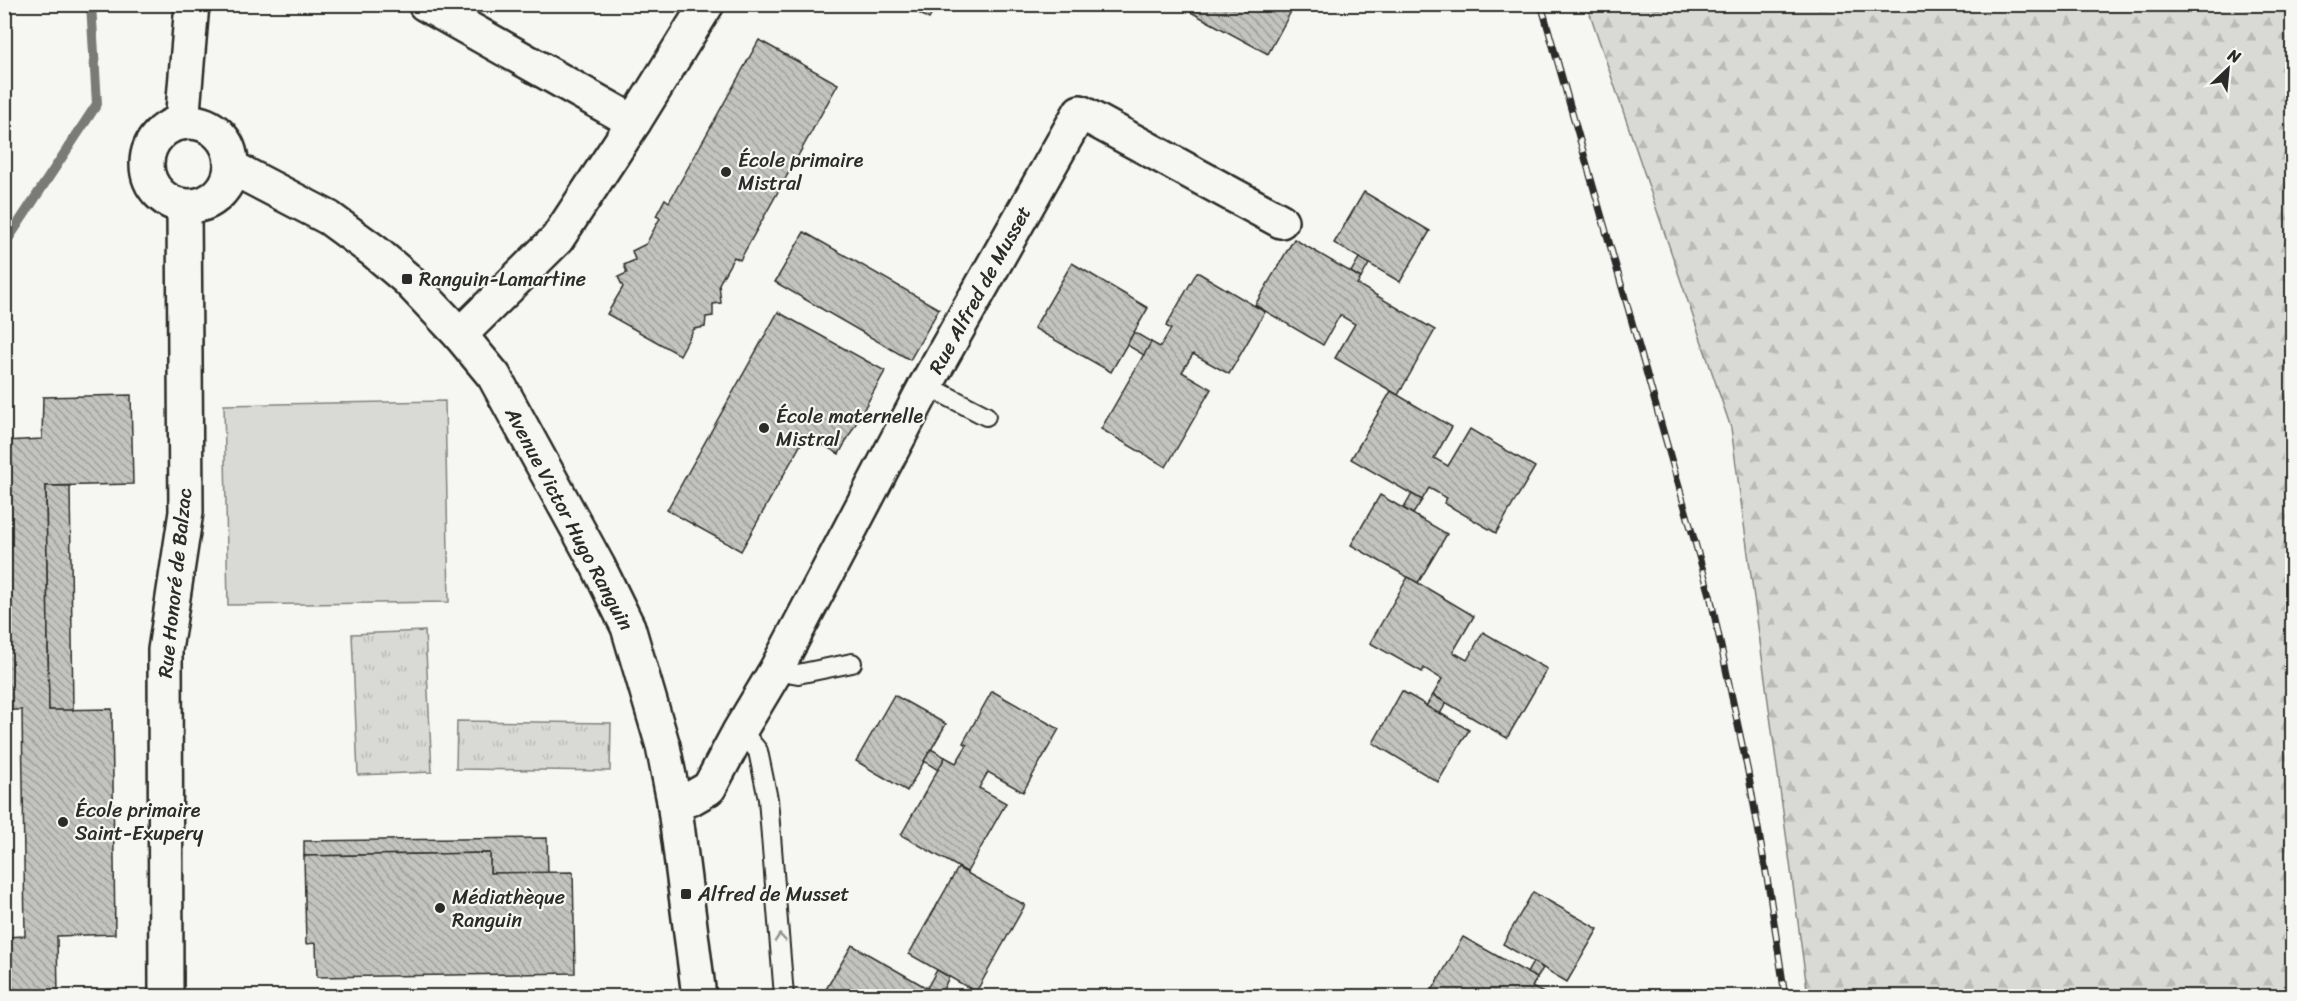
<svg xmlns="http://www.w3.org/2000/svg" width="2297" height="1001" viewBox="0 0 2297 1001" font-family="Sriracha,sans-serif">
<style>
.grass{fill:url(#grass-tufts);stroke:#828280;stroke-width:1.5}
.forest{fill:url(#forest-firs);stroke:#828280;stroke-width:1.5}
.pitch{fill:#d9d9d5;stroke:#828280;stroke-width:1.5}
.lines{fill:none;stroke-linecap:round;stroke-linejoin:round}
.stream{stroke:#7a7a78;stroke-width:10}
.building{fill:url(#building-back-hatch);stroke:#2b2b2b;stroke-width:1.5}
.lane-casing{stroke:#2b2b2b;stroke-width:22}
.street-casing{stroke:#2b2b2b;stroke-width:38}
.lane{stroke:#f6f6f2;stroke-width:18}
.street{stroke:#f6f6f2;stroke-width:33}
.rail-casing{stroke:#2b2b2b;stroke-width:7}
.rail{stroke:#f6f6f2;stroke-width:4.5;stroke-dasharray:14;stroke-linecap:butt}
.oneway{stroke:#90908e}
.poi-dot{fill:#2b2b2b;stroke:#f6f6f2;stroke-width:2}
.labels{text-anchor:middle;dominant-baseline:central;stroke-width:4.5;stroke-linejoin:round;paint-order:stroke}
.poi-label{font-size:20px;fill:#2b2b2b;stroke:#f6f6f2;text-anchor:start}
.street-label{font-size:20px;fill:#2b2b2b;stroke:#f6f6f2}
</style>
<defs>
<pattern id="grass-tufts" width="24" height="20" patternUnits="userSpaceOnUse" patternTransform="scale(1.5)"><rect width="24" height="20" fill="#d9d9d5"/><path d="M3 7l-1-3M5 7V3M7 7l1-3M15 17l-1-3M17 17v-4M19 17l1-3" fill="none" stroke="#babab7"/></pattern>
<pattern id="forest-firs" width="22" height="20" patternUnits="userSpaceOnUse" patternTransform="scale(1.5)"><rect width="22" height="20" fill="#d9d9d5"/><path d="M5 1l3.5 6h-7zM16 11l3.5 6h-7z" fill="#babab7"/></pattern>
<pattern id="building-back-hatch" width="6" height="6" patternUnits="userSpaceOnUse" patternTransform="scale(1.5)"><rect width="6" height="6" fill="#c3c3c0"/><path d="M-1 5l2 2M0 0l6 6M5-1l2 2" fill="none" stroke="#9f9f9c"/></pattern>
</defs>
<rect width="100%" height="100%" fill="#f6f6f2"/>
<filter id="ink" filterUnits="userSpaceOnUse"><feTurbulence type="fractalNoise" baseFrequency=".0167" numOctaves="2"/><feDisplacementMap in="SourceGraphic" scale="12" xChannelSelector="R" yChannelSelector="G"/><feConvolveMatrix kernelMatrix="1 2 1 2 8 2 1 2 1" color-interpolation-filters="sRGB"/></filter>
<g filter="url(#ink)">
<g class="grass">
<path d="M425 631 432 772 358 775 352 634Z"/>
<path d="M457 721 611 723 610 771 456 769Z"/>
</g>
<path class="forest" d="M1587 5H2292V996H1808L1731 428Z"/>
<path class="pitch" d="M445 401 449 602 228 605 224 405Z"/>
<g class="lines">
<path class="stream" d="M4 245 97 104 91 4"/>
</g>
<g class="building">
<path d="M903 4H937L929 19Z"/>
<path d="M1176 4H1295L1268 54Z"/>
<path d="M759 40 838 84 740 260 734 257 719 284 721 303 713 304V316L706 317 705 327 694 329 680 355 607 314 623 287 618 277 627 273 624 265 635 260 632 251 646 244 660 218 656 216 665 199 669 202Z"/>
<path d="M1364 192 1430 231 1400 282 1334 243Z"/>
<path d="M804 232 939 309 910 360 775 282Z"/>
<path d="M1294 239 1361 278 1357 284 1435 330 1398 395 1335 358 1355 324 1340 315 1323 345 1255 305Z"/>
<path d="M1359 258 1369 264 1361 278 1351 272Z"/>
<path d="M1072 263 1148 308 1111 372 1034 328Z"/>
<path d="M1197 272 1265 312 1229 374 1193 354 1182 372 1211 389 1166 467 1101 429 1151 342 1160 347 1171 329 1166 326Z"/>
<path d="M778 312 885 371 839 454 806 435 741 551 667 510Z"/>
<path d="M1134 332 1151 342 1144 355 1127 345Z"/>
<path d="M1391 391 1452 427 1434 458 1448 466 1470 429 1535 467 1496 533 1444 503 1447 498 1429 488 1422 500 1351 459Z"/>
<path d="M131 395 133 484 46 486 49 710 112 709 115 934 57 936 58 996H4V937L25 936 22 710H4V441L42 439 43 397Z"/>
<path d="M46 486H70L73 710H49Z"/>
<path d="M1412 494 1422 500 1413 514 1404 508Z"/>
<path d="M1380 495 1447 534 1418 583 1351 545Z"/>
<path d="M1408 577 1474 616 1453 652 1467 660 1483 632 1547 669 1507 738 1433 695 1442 679 1424 668 1422 672 1370 643Z"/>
<path d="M992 691 1059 729 1023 792 988 772 979 788 1006 803 967 872 901 835 945 757 956 763 967 745 963 743Z"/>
<path d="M1402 691 1469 730 1438 782 1373 743Z"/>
<path d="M894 695 946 724 907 791 856 761Z"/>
<path d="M1433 695 1446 703 1440 714 1426 706Z"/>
<path d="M931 749 945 757 938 770 924 761Z"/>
<path d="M547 838 548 873H490V853L304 856V841Z"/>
<path d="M490 853V873L573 872 575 973 317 977 316 943 306 944 304 856Z"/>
<path d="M958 868 1025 905 976 992 909 954Z"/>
<path d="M1533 892 1598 929 1567 982 1503 944Z"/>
<path d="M1463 937 1537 978 1532 987 1549 996H1429Z"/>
<path d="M852 945 927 988 940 996H822Z"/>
<path d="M1533 962 1543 968 1537 978 1527 973Z"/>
<path d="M937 970 949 977 940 996 927 988Z"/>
</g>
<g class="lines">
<defs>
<g id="lane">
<path d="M926 385 986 416"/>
<path d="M776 670 798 674 852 663"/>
<path d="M739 732 749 740 758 751 768 799 784 996"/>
</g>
<g id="street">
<path d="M425 4 634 122"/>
<circle cx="189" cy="164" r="42"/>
<path d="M182 123 192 4"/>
<path d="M231 167 329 218 374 251 407 279 460 335 494 376 598 566 628 627 663 746 674 801 699 996"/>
<path d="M460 335 557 239 634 122 707 4"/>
<path d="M674 801 690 799 709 788 739 732 776 670 926 385 1080 112 1281 221"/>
<path d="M166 996 165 650 186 512 184 206"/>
</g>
</defs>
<use href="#lane" class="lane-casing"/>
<use href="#street" class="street-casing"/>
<use href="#lane" class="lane"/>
<use href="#street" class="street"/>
<defs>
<path id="rail" d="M1541 4 1710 595 1748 772 1770 895 1785 996"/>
</defs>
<use href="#rail" class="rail-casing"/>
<use href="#rail" class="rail"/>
</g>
<defs><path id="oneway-chevron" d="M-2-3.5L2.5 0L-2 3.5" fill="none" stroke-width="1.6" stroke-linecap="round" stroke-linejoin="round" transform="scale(1.5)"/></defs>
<use class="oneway" href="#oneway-chevron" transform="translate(780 938) rotate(-95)"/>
</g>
<g class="poi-dot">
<circle cx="726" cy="172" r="6"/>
<rect x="401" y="273" width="12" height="12" rx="3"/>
<circle cx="764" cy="428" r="6"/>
<circle cx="63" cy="822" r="6"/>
<rect x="680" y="888" width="12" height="12" rx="3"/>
<circle cx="440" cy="908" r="6"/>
</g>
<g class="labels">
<g class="poi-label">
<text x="738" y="160">École primaire<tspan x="738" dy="23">Mistral</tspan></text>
<text x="419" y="279">Ranguin-Lamartine</text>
<text x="776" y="416">École maternelle<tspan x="776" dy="23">Mistral</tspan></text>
<text x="75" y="810">École primaire<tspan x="75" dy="23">Saint-Exupery</tspan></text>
<text x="698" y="894">Alfred de Musset</text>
<text x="452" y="897">Médiathèque<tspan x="452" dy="23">Ranguin</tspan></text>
</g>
<g class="street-label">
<text transform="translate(980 290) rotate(-61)">Rue Alfred de Musset</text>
<text transform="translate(569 519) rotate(62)">Avenue Victor Hugo Ranguin</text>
<text transform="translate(175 583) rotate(-84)">Rue Honoré de Balzac</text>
</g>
</g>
<rect width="2297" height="1001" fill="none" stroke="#f6f6f2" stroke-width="24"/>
<rect x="12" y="12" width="2273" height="977" fill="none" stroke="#2b2b2b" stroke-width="2" filter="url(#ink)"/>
<g transform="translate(2228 69) rotate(26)" stroke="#f6f6f2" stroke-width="4.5" paint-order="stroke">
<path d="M0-4.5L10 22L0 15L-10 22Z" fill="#2b2b2b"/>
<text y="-9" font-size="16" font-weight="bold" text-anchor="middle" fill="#2b2b2b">N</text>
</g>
</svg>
